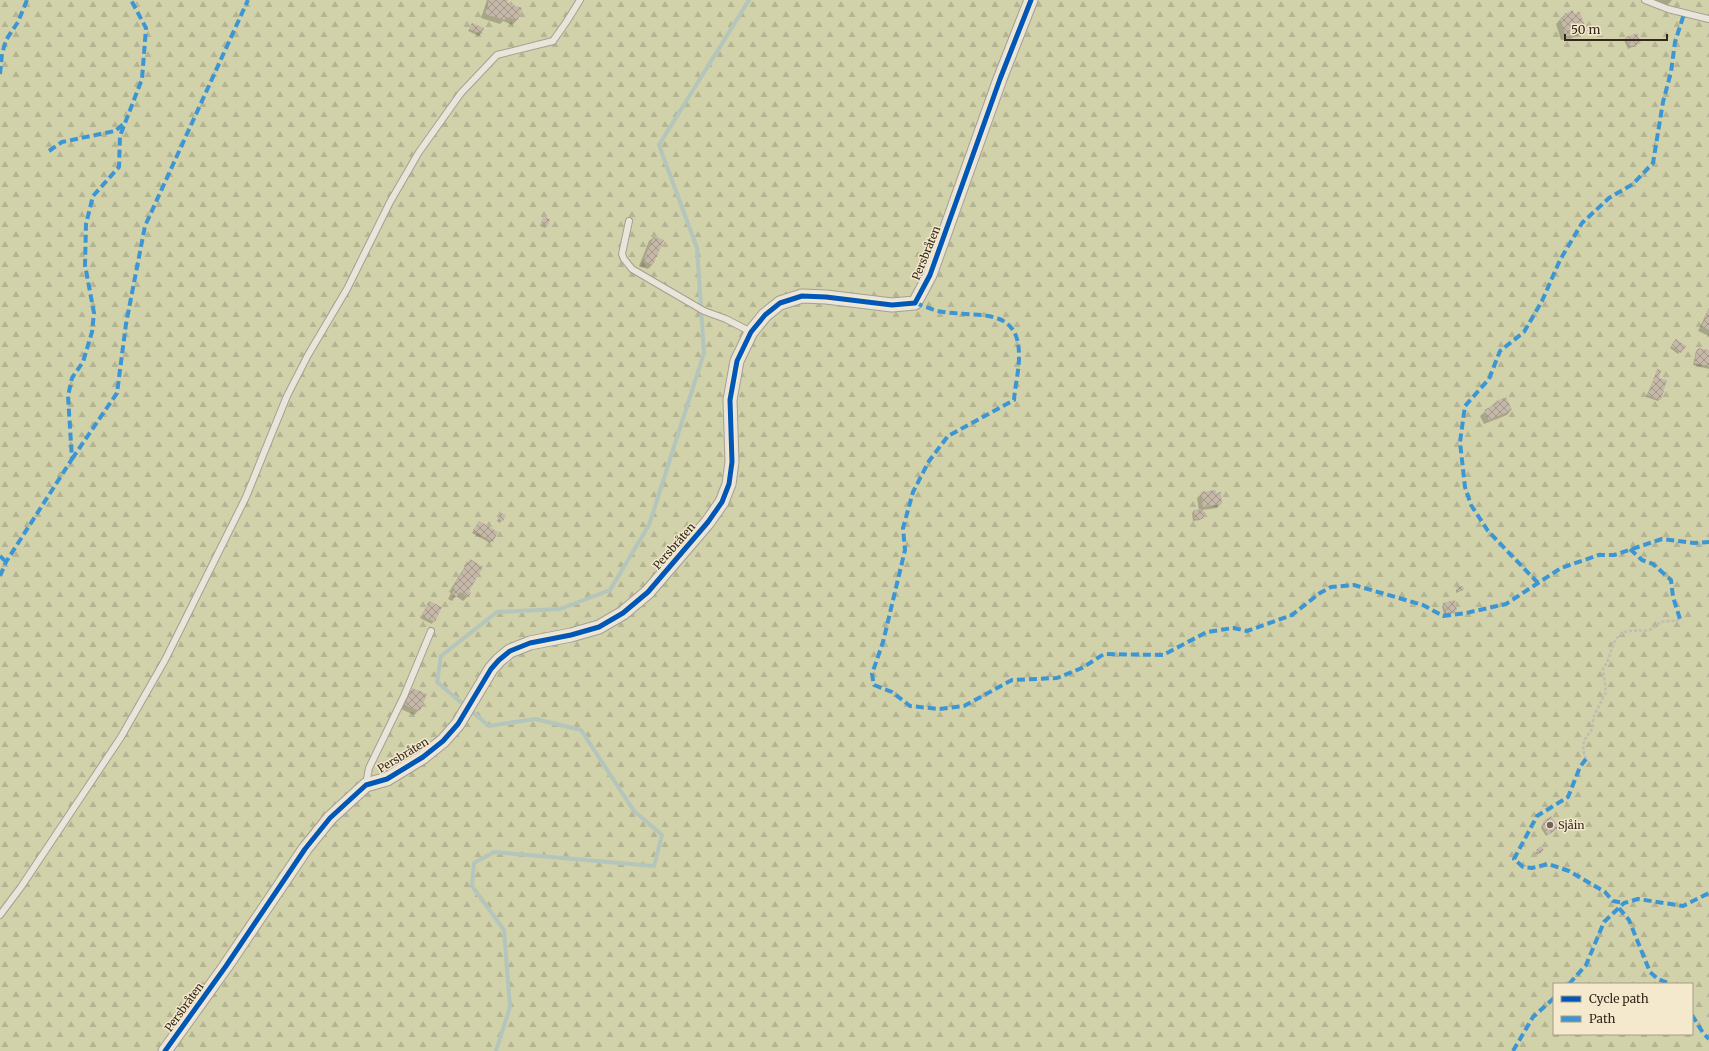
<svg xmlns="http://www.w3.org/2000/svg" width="1709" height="1051" viewBox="0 0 1709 1051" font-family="Merriweather,serif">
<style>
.forest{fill:url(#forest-firs);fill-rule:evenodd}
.shadow{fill:#0003}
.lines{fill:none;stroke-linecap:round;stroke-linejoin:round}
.stream{stroke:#b4c6bb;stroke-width:4}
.building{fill:url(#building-cross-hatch)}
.service-casing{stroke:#a69f92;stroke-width:8}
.minor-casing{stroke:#a69f92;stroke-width:15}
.path{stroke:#c2bcb2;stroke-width:2.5;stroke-dasharray:3 2;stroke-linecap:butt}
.service{stroke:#eae5da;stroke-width:6}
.minor{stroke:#eae5da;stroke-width:13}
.quiet{stroke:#3d96d4;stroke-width:4;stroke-dasharray:8 4;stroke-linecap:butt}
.cycleway-casing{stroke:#f4e9cd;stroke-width:8}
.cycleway{stroke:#0057b8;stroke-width:5}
.poi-dot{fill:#716658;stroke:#f4e9cd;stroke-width:1.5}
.labels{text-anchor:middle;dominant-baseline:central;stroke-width:3;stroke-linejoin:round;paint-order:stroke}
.street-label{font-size:11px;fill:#34271b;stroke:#f4e9cd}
.poi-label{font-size:11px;fill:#34271b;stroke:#f4e9cd;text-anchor:start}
</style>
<defs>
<pattern id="forest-firs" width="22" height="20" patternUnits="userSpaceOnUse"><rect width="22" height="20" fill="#d1d1aa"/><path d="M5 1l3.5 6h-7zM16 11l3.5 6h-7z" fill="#b4b392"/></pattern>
<pattern id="building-cross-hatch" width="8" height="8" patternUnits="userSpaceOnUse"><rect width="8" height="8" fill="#c5b8a9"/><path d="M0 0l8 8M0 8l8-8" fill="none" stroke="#a19689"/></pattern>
</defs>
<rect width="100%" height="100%" fill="#e2dac8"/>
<path class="forest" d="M0 0H1709V1051H0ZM1554 984H1692V1034H1554Z"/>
<g class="shadow">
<path d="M487 0H507L506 4 521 8 517 20 512 25 503 21 500 24 481 18Z"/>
<path d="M1653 0H1672L1665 8Z"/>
<path d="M1565 14 1574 15 1585 29 1580 34 1570 39 1561 40 1556 24Z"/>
<path d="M472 24 481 33 479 36 468 31Z"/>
<path d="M1626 38 1640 43 1628 49 1624 40Z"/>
<path d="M544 218 547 226 545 228 540 226Z"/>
<path d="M654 237 652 265 648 269 639 266 649 241Z"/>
<path d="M1709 308V336L1698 331Z"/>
<path d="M1674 342 1684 346 1678 354 1670 348Z"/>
<path d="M1698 349 1709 351V369L1693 365 1696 351Z"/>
<path d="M1658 370 1660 399 1658 401 1646 397Z"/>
<path d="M1506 398 1511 410 1507 415 1484 424 1480 416 1496 402Z"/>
<path d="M1202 493 1221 503 1217 508 1202 510V518L1200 520 1193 521 1192 513 1194 510H1199L1197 498Z"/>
<path d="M501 514 504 516 500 523 497 521Z"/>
<path d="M479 522 492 541 490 543 472 533Z"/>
<path d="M470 561 468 596 463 601 456 596 452 601 448 599 451 593 449 592 466 565Z"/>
<path d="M1458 588 1463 590 1456 593V590Z"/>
<path d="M429 602 440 608 432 624 420 618Z"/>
<path d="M1444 604 1456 610 1454 613 1444 615 1442 606Z"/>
<path d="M413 689 419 710 414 715 401 709 408 694Z"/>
<path d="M1544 822 1555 830 1546 836 1541 828Z"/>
<path d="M1541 848 1543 850 1537 855 1535 853Z"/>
</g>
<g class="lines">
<path class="stream" d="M496 1051 510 1007 504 930 472 886 474 863 494 852 654 866 662 835 634 811 581 730 535 719 489 726 437 682 441 656 497 612 560 609 610 590 649 525 704 353 697 248 659 145 749 0"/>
</g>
<g class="building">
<path d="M489 0H508L507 3 522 8 518 20 506 17 505 20 485 14Z"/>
<path d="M1573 10 1574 14 1580 12 1586 29 1576 33V34L1566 36 1560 18 1565 17 1564 14Z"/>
<path d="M472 23 484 28 482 34 469 29Z"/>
<path d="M1637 33 1641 43 1630 47 1626 37Z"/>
<path d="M543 217 550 219 548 226 541 224Z"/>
<path d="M654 236 664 240 653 265 643 261Z"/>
<path d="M1709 308V330L1702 326Z"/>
<path d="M1676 339 1686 346 1681 353 1671 346Z"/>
<path d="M1698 348 1709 350V366L1694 363Z"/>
<path d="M1657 369 1661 370 1659 378 1667 380 1661 400 1648 395Z"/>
<path d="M1506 397 1512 410 1489 420 1484 410 1497 404 1496 401Z"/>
<path d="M1216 490V493L1221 492 1222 504 1203 507 1201 492Z"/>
<path d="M1203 509 1204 519H1195L1194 510Z"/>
<path d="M501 513 506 515 503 521 498 519Z"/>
<path d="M479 521 498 532 493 542 473 530Z"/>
<path d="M470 559 483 567 469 591 471 592 469 597 460 592 457 597 452 594 455 589 453 587Z"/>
<path d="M1463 586 1464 590 1458 591 1457 587Z"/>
<path d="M1455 600 1457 611 1446 613 1443 603Z"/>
<path d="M429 601 442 607 435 622 422 616Z"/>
<path d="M412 688 427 694 420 711 405 705Z"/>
<path d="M1551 816 1559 828 1548 835 1542 825 1545 824 1543 821Z"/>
<path d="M1541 846 1544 850 1539 854 1536 850Z"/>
</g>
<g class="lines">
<defs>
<g id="service">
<path d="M1645 0 1668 9 1709 19"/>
<path d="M629 221 622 254 624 259 632 269 704 311 726 319 751 332"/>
<path d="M366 784 369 768 404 696 431 631"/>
<path d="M0 915 21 887 121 737 165 660 246 497 287 396 308 355 347 289 390 202 419 152 461 93 497 55 553 41 567 21 580 0"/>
</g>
<path id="minor" d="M165 1051 226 966 305 849 330 818 366 785 387 779 423 757 443 741 458 724 491 669 499 660 510 651 530 643 571 635 599 627 623 613 648 592 708 522 722 502 729 484 732 462 730 400 737 361 751 332 765 315 780 303 802 296 826 297 892 305 915 303 930 275 1000 79 1031 0"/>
</defs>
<use href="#service" class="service-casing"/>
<use href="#minor" class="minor-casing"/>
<path class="path" d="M1586 759C1580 745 1584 739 1593 728V718L1606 692 1603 668C1612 658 1609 646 1619 636 1628 627 1641 633 1652 629 1655 627 1658 623 1662 622 1668 620 1673 622 1680 619"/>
<use href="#service" class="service"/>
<use href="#minor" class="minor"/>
<g class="quiet">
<path d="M0 74 2 54 6 40 18 22 27 0"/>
<path d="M49 151 62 142 115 131 126 122"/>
<path d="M915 303C922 305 930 309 938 311 973 319 1020 303 1019 357 1019 371 1015 386 1014 400L948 436 929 461 913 492 903 528 905 550 883 642 872 674 874 685 892 692 910 706 939 709 964 706 1012 680 1057 678 1082 668 1104 654 1163 655 1207 632 1233 628 1247 631 1292 615 1320 593 1331 587 1354 585 1423 605 1443 616 1466 613 1506 604 1561 568 1599 555H1614L1662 539 1694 543 1709 542"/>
<path d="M72 459 117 393 126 324 145 226 248 0"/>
<path d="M1630 549 1642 560 1653 564 1671 580 1673 597 1680 619"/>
<path d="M0 556 6 562"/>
<path d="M0 576 6 562 72 459 68 396 72 378 83 362 92 332 94 313 85 265 86 224 93 196 119 167 120 136 142 79 146 28 131 0"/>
<path d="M1538 583 1488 531 1471 505 1465 487 1460 442 1465 406 1489 379 1500 351 1524 332 1542 301 1560 260 1582 223 1609 198 1633 184 1653 163 1663 102 1671 72 1675 42 1684 14"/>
<path d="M1586 759 1580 767 1568 797 1537 816 1514 859 1523 867 1532 868 1548 864 1569 871 1605 892 1613 901 1624 903"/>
<path d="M1619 908 1629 920 1650 972 1658 979 1670 984"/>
<path d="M1569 984 1586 965 1604 922 1624 903 1638 899 1683 906 1709 893"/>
<path d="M1692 1015 1703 1033 1709 1039"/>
<path d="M1513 1051 1533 1017 1554 998"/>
</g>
<defs>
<path id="cycleway" d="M165 1051 226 966 305 849 330 818 366 785 387 779 423 757 443 741 458 724 491 669 499 660 510 651 530 643 571 635 599 627 623 613 648 592 708 522 722 502 729 484 732 462 730 400 737 361 751 332 765 315 780 303 802 296 826 297 892 305 915 303 930 275 1000 79 1031 0"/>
</defs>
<use href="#cycleway" class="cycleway-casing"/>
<use href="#cycleway" class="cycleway"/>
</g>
<circle class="poi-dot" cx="1550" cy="825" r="4"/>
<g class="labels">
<g class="street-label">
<text transform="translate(926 253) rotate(-68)">Persbråten</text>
<text transform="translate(674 546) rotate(-49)">Persbråten</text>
<text transform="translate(403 755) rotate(-31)">Persbråten</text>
<text transform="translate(184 1007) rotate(-54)">Persbråten</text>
</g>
<g class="poi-label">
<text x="1558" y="825">Sjåin</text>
</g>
</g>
<rect x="1553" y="983" width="140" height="52" fill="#f4e9cd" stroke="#a79b86"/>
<rect x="1561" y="996" width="20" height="6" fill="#0057b8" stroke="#a79b86"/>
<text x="1589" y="1003" font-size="12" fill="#34271b">Cycle path</text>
<rect x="1561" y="1016" width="20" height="6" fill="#3d96d4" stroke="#a79b86"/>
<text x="1589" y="1023" font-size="12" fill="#34271b">Path</text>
<path d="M1565 34v6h102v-6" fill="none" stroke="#34271b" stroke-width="2"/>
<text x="1571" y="34" font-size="12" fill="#34271b" stroke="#f4e9cd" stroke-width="3" paint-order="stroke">50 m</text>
</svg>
